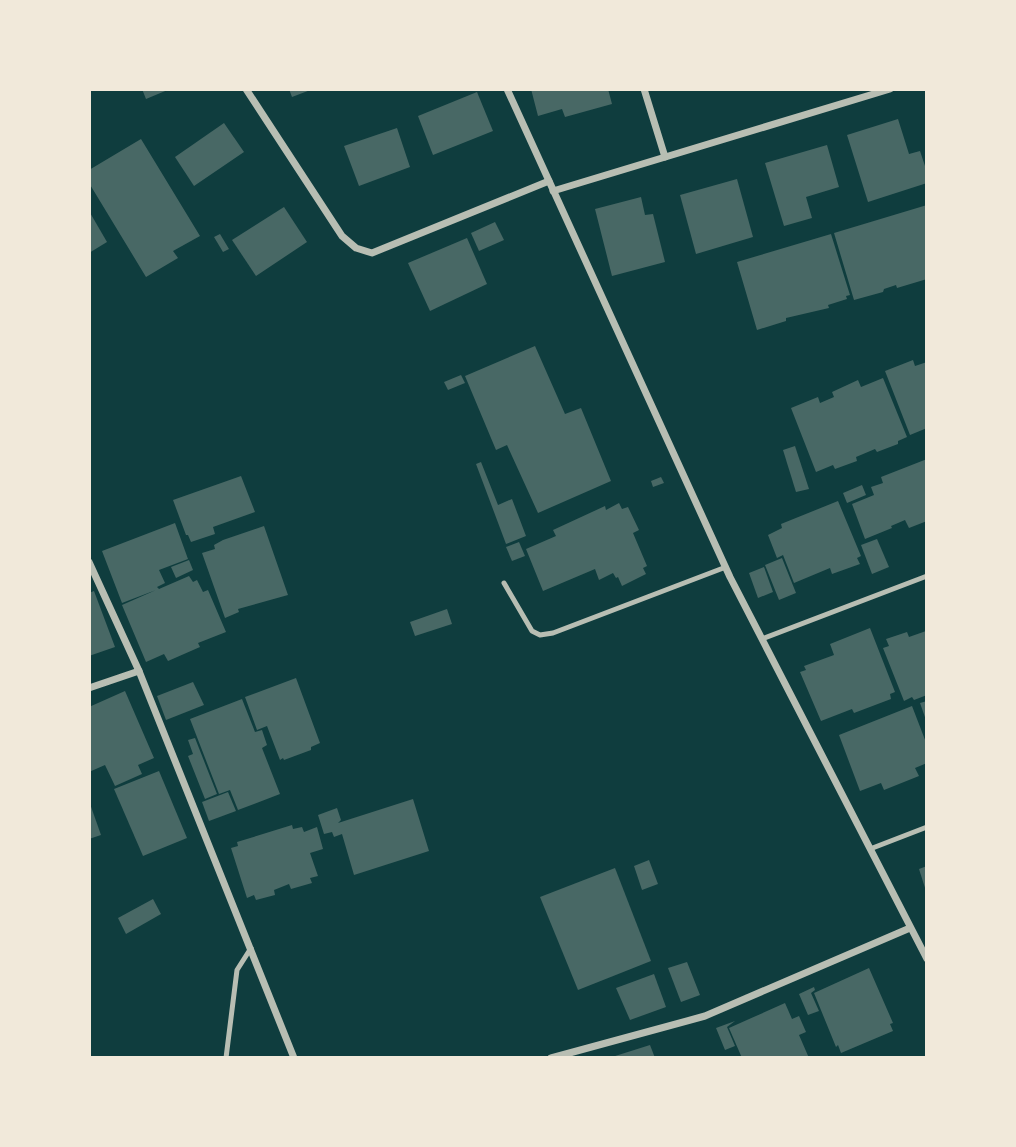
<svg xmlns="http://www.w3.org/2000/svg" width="1016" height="1147" viewBox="0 0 1016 1147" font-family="Merriweather,serif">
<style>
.building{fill:#486865}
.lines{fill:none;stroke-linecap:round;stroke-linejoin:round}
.service{stroke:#b8beb3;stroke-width:5}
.minor{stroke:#b8beb3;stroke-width:7}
</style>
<rect width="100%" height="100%" fill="#0f3d3e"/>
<g class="building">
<path d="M142 89H170L146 99Z"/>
<path d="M289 89H313L292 97Z"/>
<path d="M531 89H608L612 104 565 117 562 109 538 116Z"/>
<path d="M477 92 493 131 433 155 418 116Z"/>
<path d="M898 119 909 154 920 151 927 172V183L868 202 847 135Z"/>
<path d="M224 123 244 152 194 186 175 157Z"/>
<path d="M397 128 410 167 359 186 344 146Z"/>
<path d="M141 139 200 236 173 251 178 258 146 277 89 183V170Z"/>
<path d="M827 145 839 187 806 197 812 218 784 226 765 163Z"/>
<path d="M737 179 753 237 696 254 680 195Z"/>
<path d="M641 197 645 215 653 214 665 262 612 276 595 209Z"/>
<path d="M927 205V279L897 288 896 285 884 289 883 292 854 300 834 233Z"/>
<path d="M284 207 307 242 256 276 232 240Z"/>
<path d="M89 211 107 242 89 253Z"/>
<path d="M495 222 504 240 479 251 471 233Z"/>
<path d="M220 234 229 249 223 252 214 237Z"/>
<path d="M831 234 850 295 846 296 847 299 828 305 829 308 786 318V321L757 330 737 262Z"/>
<path d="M467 238 487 284 430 311 408 263Z"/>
<path d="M535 346 565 414 581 408 611 481 538 513 507 445 496 450 465 376Z"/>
<path d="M913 360 915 366 927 362V428L910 435 885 371Z"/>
<path d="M461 375 465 383 448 390 444 382Z"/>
<path d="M883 378 907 437 898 441V444L877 452 875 449 856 457 857 461 835 469 833 465 816 472 791 408 818 397 820 403 834 397 832 392 858 380 861 387Z"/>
<path d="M795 446 809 489 796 492 783 450Z"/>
<path d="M927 459V521L909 528 905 520 891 526 892 528 865 539 852 504 874 495 871 487 883 483 881 477Z"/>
<path d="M481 462 498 505 512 499 526 536 506 544 476 464Z"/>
<path d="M241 476 255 512 213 527 215 534 191 542 188 535H186L173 500Z"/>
<path d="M661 477 664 483 653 487 651 481Z"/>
<path d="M862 485 866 495 847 503 843 493Z"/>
<path d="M838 501 861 556 857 558 860 564 832 574 830 568 794 583 783 555 777 558 768 535 782 528 781 524Z"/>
<path d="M619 503 622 509 628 507 639 530 633 533 647 566 643 568 646 574 622 586 618 577 616 578 613 573 599 580 595 569 543 591 526 549 556 536 553 530 605 506 606 510Z"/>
<path d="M175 523 188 559 159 570 165 583 157 587 159 589 189 576 193 582 197 580 203 592 208 590 226 632 198 643 200 647 168 661 164 654 146 662 122 605 156 590 122 603 102 551Z"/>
<path d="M264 526 288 595 238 609 239 612 225 618 202 553 215 549 214 545 223 540Z"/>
<path d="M877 539 889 567 872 574 861 545Z"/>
<path d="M519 542 525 556 512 561 506 547Z"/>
<path d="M782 558 796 593 779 600 765 565Z"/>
<path d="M189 560 193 570 176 578 171 567Z"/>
<path d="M764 567 773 592 758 598 749 573Z"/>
<path d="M94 591 115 647 89 656V593Z"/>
<path d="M447 609 452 624 415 636 410 622Z"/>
<path d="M870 628 895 692 890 694 891 699 854 713 852 709 821 721 800 672 806 670 804 666 834 655 830 644Z"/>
<path d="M926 631 927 695 914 700 912 697 904 701 883 648 889 646 886 639 907 632 909 637Z"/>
<path d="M296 678 320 743 311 747V750L284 760 283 758 280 760 267 726 257 730 245 697Z"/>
<path d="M193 682 204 705 166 720 157 696Z"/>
<path d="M125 691 154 758 138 765 142 774 115 786 105 765 89 772V707Z"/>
<path d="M242 699 255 732 262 730 267 745 262 748 280 794 238 810 230 790 219 794 190 719Z"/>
<path d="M927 701V720H926L920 703Z"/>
<path d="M912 706 927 745V763L915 768 919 776 884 790 881 783 860 791 839 735Z"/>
<path d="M195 738 217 794 205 799 188 756 193 754 188 740Z"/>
<path d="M159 771 187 838 143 856 114 789Z"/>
<path d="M228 792 236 811 209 821 202 802Z"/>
<path d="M413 799 429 851 354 875 342 834 334 837 332 832 324 834 318 815 337 808 341 820 338 823Z"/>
<path d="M89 801 101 835 89 839Z"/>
<path d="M292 825 293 829 302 827 304 832 317 827 323 849 310 853 318 876 310 878 312 883 291 889 289 884 274 890 275 895 256 900 254 895 247 898 231 848 238 846 237 842Z"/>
<path d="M649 860 658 884 642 890 634 866Z"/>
<path d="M927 866V891H926L919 869Z"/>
<path d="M615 868 651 961 578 990 540 897Z"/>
<path d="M153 899 161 914 126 934 118 918Z"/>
<path d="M687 962 700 995 681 1002 668 968Z"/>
<path d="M869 968 893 1023 890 1024 893 1031 841 1053 838 1045 836 1047 814 993Z"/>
<path d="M654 974 666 1007 630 1020 616 988Z"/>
<path d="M814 987 815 990 811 993 819 1011 808 1015 799 994Z"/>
<path d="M785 1003 792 1019 799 1016 806 1032 799 1035 809 1058H742L729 1028Z"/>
<path d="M735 1021 727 1027 735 1046 725 1050 716 1028Z"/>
<path d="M650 1045 655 1058H612V1057Z"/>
</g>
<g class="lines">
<g class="service">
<path d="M504 583 532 631 540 635 553 633 726 567"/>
<path d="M762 639 927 576"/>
<path d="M870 849 927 827"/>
<path d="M226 1058 237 970 251 948"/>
</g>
<g class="minor">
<path d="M246 89 342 236 356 248 372 253 549 181"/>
<path d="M507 89 730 577 927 959"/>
<path d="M644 89 665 157"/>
<path d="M553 191 890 89"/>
<path d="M89 562 139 671 294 1058"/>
<path d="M89 688 139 671"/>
<path d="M551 1058 705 1016 910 928"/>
</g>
</g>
<rect width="1016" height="1147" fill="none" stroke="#f1e9da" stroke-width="182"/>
</svg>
